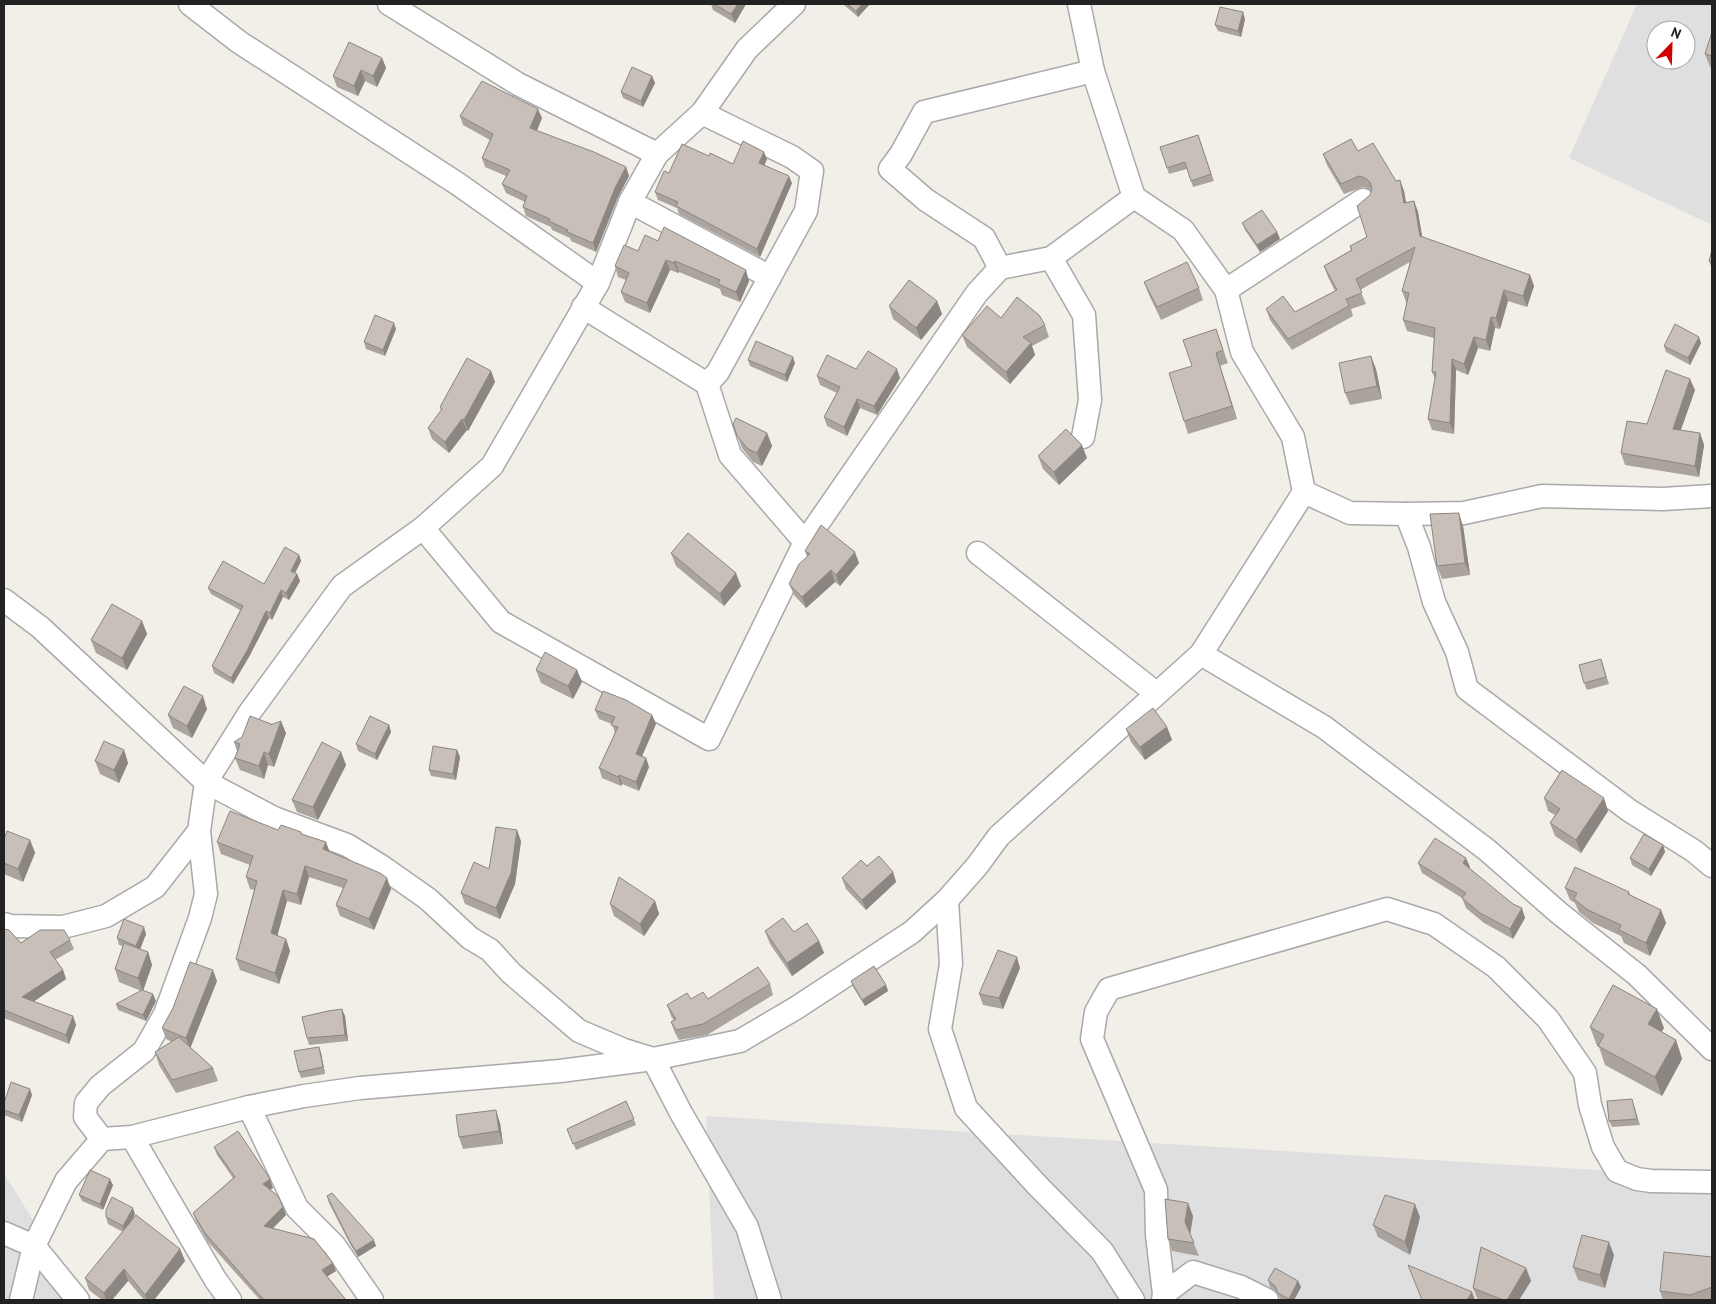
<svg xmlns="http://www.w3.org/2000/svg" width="1716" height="1304" viewBox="0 0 1716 1304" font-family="'PT Sans',sans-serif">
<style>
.residential{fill:#e0dfdf;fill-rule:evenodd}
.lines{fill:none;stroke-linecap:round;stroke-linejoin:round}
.street-casing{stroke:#a9a9a9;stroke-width:25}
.street{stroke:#fff;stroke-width:22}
.wall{fill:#aba49e}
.shaded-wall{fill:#8b8681}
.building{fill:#c7bfb8;stroke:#8b8681}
</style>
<rect width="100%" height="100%" fill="#f2efe9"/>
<g class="residential">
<path d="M1637 4H1712V225L1569 158ZM1656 30H1686V60H1656Z"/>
<path d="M706 1116 1712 1177V1300H714Z"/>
<path d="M4 1173 82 1300H4Z"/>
</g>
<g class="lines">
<defs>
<g id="street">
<path d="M190 4 239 42 458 184 598 283"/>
<path d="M389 4 518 84 657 154"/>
<path d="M702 113 792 157 812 171 806 211 718 372 707 384"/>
<path d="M630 202 770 277"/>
<path d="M1000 268 1051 258"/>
<path d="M1226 290 1363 200"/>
<path d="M583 307 707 384 730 455 805 542"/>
<path d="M1083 437 1090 400 1084 315 1051 258 1134 197"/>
<path d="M1304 492 1350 513 1406 514 1464 513 1542 496 1663 499 1712 496"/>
<path d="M1406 514 1419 547 1434 602 1457 652 1467 689 1630 811 1694 851 1712 866"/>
<path d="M423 528 501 622 709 739 805 542 977 293 1000 268 984 238 926 200 890 169 901 154 924 112 1093 71"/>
<path d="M978 553 1156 693"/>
<path d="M4 600 40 627 206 782 274 818 347 845 381 866 428 899 470 938 490 950 511 973 579 1031 624 1050 653 1059 681 1113 747 1227 770 1300"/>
<path d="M1201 654 1324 727 1487 850 1559 913 1637 975 1712 1049"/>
<path d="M947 900 951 964 940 1029 966 1108 1037 1185 1102 1251 1133 1300"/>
<path d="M4 924 11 926 63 927 106 916 155 887 199 831 206 782 250 712 342 586 423 528 492 466 598 283 630 202 657 154 702 113 747 49 794 4"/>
<path d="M249 1107 297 1208 334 1245 372 1300"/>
<path d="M132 1137 215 1279 230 1300"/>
<path d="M102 1139 85 1117 86 1103 100 1086 144 1051 165 1014 200 918 206 894 199 831"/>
<path d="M4 1233 34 1246 78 1300"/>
<path d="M1164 1294 1193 1272 1241 1287 1267 1300"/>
<path d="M21 1300 34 1246 66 1181 102 1139 132 1137 249 1107 304 1096 360 1088 560 1071 653 1059 740 1041 796 1008 912 932 947 900 977 866 999 836 1201 654 1304 492 1293 437 1242 352 1226 290 1183 230 1134 197 1093 71 1079 4"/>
<path d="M1163 1300 1164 1294 1157 1235 1156 1190 1092 1039 1096 1012 1109 989 1387 909 1434 924 1496 967 1548 1019 1585 1073 1590 1105 1603 1147 1617 1171 1637 1179 1651 1181 1712 1182"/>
</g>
</defs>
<use href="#street" class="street-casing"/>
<use href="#street" class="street"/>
</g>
<g class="wall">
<path d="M711 4H746L735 23 713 10Z"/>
<path d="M843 4H870L858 17Z"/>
<path d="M1245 19 1241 37 1218 31 1215 25Z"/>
<path d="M1712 32V67H1710L1705 54Z"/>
<path d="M382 58 386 68 377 87 365 81 358 96 337 87 333 76Z"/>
<path d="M652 76 655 83 643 107 623 98 621 92Z"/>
<path d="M460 116 542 118 537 131 626 167 629 176 618 197 596 252 571 241 570 238 552 230 551 227 526 216 523 207 525 202 506 193 502 184 506 176 485 167 482 158 490 140 463 125Z"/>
<path d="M1198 135 1214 181 1193 187 1187 169 1169 174 1160 147Z"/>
<path d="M1358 151 1396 181 1404 191 1406 203 1414 201 1418 212 1422 237 1530 275 1534 286 1527 307 1508 301 1500 329 1495 328 1490 351 1478 348 1468 375 1456 370 1454 434 1432 430 1428 419 1435 379 1432 372 1434 338 1407 331 1403 320 1407 302H1406L1402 291 1410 262 1360 290 1366 304 1351 309 1353 316 1292 350 1270 320 1266 309 1295 312 1335 291 1328 277 1324 266 1351 250 1350 246 1367 237 1370 195 1372 191 1369 189 1363 187 1344 194 1327 165 1323 154Z"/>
<path d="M709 156 733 164 767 159 764 165 792 183 760 257 679 214 677 208 658 200 655 192 669 173Z"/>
<path d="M1242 223 1277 232 1280 239 1260 252 1245 230Z"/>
<path d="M658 241 749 281 740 302 722 295 720 289 679 272 678 273 670 270 650 313 625 302 621 292 626 280 618 277 615 266 638 251Z"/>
<path d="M1712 250V269L1709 261Z"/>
<path d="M1144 282 1199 288 1203 300 1161 320 1149 295Z"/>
<path d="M937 301 942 314 921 340 893 319 889 306Z"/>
<path d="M1001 318 1045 325 1049 337 1032 346 1035 355 1010 384 967 347 962 335Z"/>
<path d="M396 329 385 356 366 349 364 342Z"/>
<path d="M1216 329 1228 363 1220 366 1237 419 1188 434 1184 421 1192 366Z"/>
<path d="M1701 343 1690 365 1666 352 1664 346Z"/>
<path d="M748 360 795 363 787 382 750 366Z"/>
<path d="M856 369 900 378 877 415 860 408 847 436 827 426 824 417 837 393 820 385 817 376Z"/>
<path d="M1376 369 1382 399 1350 405 1345 393Z"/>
<path d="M491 371 495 382 468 431 467 430 449 453 432 439 428 428 441 411 440 407Z"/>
<path d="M1695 390 1681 430 1700 433 1704 445 1699 477 1625 465 1621 453 1647 424Z"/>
<path d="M733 424 767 433 772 446 762 466 753 462 742 448Z"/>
<path d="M1038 456 1087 458 1059 485 1043 469Z"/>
<path d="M1463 526 1470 575 1442 579 1437 566Z"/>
<path d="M805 551 859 563 840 586 835 582 806 608 794 595 789 584 807 557Z"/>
<path d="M671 553 741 586 724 606 676 566Z"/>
<path d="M299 555 301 561 295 573 297 574 300 581 289 600 283 597 272 620 269 618 250 655 233 684 214 673 212 666 240 610 211 594 208 588 264 584Z"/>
<path d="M142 621 147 634 127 670 96 653 91 640Z"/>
<path d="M1601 659 1609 684 1587 690 1584 683Z"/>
<path d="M536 670H577L582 682 573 699 541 683Z"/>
<path d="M207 709 192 738 173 728 168 715Z"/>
<path d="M595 710 652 715 656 724 642 756 646 758 649 767 639 791 622 784 621 786 602 778 599 768 615 733 612 724 599 719Z"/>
<path d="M271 724V725L286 733 274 767 268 765 264 779 240 770 235 758 237 751 234 742Z"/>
<path d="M389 725 391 732 377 760 358 751 356 744Z"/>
<path d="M1167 727 1172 740 1145 760 1131 742 1126 729Z"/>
<path d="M124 750 128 763 119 783 100 774 95 761Z"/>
<path d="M457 750 460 757 456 780 431 776 429 770Z"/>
<path d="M341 752 346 765 318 820 297 812 292 800Z"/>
<path d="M1544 798 1608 811 1581 853 1555 836 1550 823 1555 815 1548 811Z"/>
<path d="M278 830 301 832 302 834 326 842 329 851 391 889 374 930 340 916 336 905 343 888 309 877 301 905 287 901 277 936 286 939 290 951 279 984 240 970 236 959 254 890 250 889 246 877 250 865 221 854 217 842Z"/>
<path d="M4 839 30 840 35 853 23 882 4 874Z"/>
<path d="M521 841 515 884 500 919 465 904 461 893Z"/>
<path d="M1663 845 1665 852 1651 876 1632 865 1630 858Z"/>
<path d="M1418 863 1470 867 1469 868 1525 918 1513 939 1484 923 1466 908 1462 898 1422 873Z"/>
<path d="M867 866 893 872 896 882 866 910 846 889 842 878Z"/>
<path d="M1565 888 1629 892 1630 895 1661 910 1666 923 1650 956 1624 943 1621 936 1593 923 1579 912 1575 903 1570 900Z"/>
<path d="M655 901 659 914 644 936 614 916 610 904Z"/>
<path d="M4 929 21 943 70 940 74 949 55 960 63 970 66 979 33 1002 73 1016 76 1025 69 1044 4 1018Z"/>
<path d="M765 931 819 941 824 953 792 976 770 944Z"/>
<path d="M146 934 140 949 148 952 152 965 143 990 156 1001 146 1021 118 1010 116 1004 141 991 119 982 115 969 123 946 119 945 117 938Z"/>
<path d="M1020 968 1003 1009 983 1005 979 994Z"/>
<path d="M217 981 190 1047 213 1068 218 1081 176 1093 159 1065 155 1052 172 1042 166 1039 162 1028Z"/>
<path d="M851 981 886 985 888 991 865 1006 853 987Z"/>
<path d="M770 984 773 995 707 1035 679 1040 675 1033 671 1022 674 1021 671 1016 667 1005 691 999H708Z"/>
<path d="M345 1016 348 1041 309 1045 307 1038Z"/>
<path d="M1590 1027 1664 1028 1661 1032 1676 1040 1682 1059 1662 1096 1605 1065 1599 1047 1597 1046Z"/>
<path d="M319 1047 321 1053 325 1074 301 1078 299 1072Z"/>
<path d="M32 1095 22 1122 4 1115V1103Z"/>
<path d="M626 1101 636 1125 576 1150 567 1129Z"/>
<path d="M1634 1105 1640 1125 1612 1127 1609 1121Z"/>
<path d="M500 1123 503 1144 463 1149 459 1137Z"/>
<path d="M214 1147 273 1188 270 1190 283 1207 286 1215 273 1228 336 1271 327 1276 346 1300H260L208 1242 196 1221 193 1213 233 1178 217 1155Z"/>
<path d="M113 1185 103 1210 82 1201 79 1195Z"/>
<path d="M327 1196 376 1246 358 1257 351 1246 329 1203Z"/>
<path d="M135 1214 131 1222 180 1249 185 1261 154 1300H144L128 1281 112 1300H102L89 1290 85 1278 123 1232 108 1224 106 1217Z"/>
<path d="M1193 1216 1190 1234 1199 1256 1172 1251 1168 1239Z"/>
<path d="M1420 1217 1410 1255 1378 1237 1373 1225Z"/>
<path d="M1614 1255 1605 1288 1578 1280 1573 1267Z"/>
<path d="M1712 1257V1300H1663L1660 1291Z"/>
<path d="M1526 1268 1531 1281 1519 1300H1478L1473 1288Z"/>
<path d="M1268 1280 1298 1281 1301 1287 1294 1300H1281L1277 1292 1270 1287Z"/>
</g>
<g class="shaded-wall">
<path d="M738 4H746L735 23 731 14Z"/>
<path d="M862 4H870L858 17 856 11Z"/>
<path d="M1243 12 1245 19 1241 37 1238 31Z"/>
<path d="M382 58 386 68 377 87 373 76Z"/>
<path d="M361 70 365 81 358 96 354 86Z"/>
<path d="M652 76 655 83 643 107 641 101Z"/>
<path d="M538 109 542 118 534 137 530 128Z"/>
<path d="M764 152 767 159 762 171 759 163Z"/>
<path d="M626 167 629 176 618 197 596 252 593 243 615 188Z"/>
<path d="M789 176 792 183 760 257 757 249Z"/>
<path d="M1400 180 1404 191 1408 214 1404 203Z"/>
<path d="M1414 201 1418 212 1424 247 1420 236Z"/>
<path d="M1277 232 1280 239 1260 252 1257 245Z"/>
<path d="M666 260 670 270 650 313 647 303Z"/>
<path d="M675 261 679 272 678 273 674 263Z"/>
<path d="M746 270 749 281 740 302 736 292Z"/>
<path d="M1530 275 1534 286 1527 307 1523 296Z"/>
<path d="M1504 290 1508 301 1500 329 1496 318Z"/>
<path d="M937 301 942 314 921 340 916 328Z"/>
<path d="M1491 317 1495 328 1490 351 1486 340Z"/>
<path d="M394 323 396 329 385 356 383 350Z"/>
<path d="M1474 337 1478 348 1468 375 1464 364Z"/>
<path d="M1699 337 1701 343 1690 365 1688 358Z"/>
<path d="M1031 343 1035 355 1010 384 1006 372Z"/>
<path d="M1216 353 1220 366 1237 419 1232 406Z"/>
<path d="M1371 356 1376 369 1382 399 1377 386Z"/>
<path d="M793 357 795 363 787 382 785 375Z"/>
<path d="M1452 359 1456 370 1454 434 1450 423Z"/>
<path d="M897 369 900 378 877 415 874 406Z"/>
<path d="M491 371 495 382 468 431 464 420Z"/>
<path d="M1690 379 1695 390 1677 440 1673 429Z"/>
<path d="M857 399 860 408 847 436 844 427Z"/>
<path d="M462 419 467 430 449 453 445 442Z"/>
<path d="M767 433 772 446 762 466 757 453Z"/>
<path d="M1700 433 1704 445 1699 477 1695 466Z"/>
<path d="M1082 445 1087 458 1059 485 1054 472Z"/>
<path d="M1459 513 1463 526 1470 575 1465 563Z"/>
<path d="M855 552 859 563 840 586 836 575Z"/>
<path d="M299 555 301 561 293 577 291 571Z"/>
<path d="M831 570 835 582 806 608 802 597Z"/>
<path d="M736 573 741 586 724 606 720 594Z"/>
<path d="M297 574 300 581 289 600 286 593Z"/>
<path d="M281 590 283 597 272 620 270 613Z"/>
<path d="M266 611 269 618 250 655 233 684 231 678Z"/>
<path d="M142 621 147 634 127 670 122 658Z"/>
<path d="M577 670 582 682 573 699 568 686Z"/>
<path d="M203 696 207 709 192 738 187 726Z"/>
<path d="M652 715 656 724 639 763 636 754Z"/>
<path d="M281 721 286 733 274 767 269 754Z"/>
<path d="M389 725 391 732 377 760 375 754Z"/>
<path d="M1167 727 1172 740 1145 760 1140 747Z"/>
<path d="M124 750 128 763 119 783 114 770Z"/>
<path d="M457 750 460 757 456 780 453 774Z"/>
<path d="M264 752 268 765 264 779 259 766Z"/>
<path d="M341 752 346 765 318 820 313 807Z"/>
<path d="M646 758 649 767 639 791 636 782Z"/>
<path d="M619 775 622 784 621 786 618 777Z"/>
<path d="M1604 798 1608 811 1581 853 1576 840Z"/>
<path d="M517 830 521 841 515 884 500 919 496 908Z"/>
<path d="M30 840 35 853 23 882 18 869Z"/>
<path d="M326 842 330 853 323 849Z"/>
<path d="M1663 845 1665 852 1651 876 1649 869Z"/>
<path d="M1466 858 1470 867 1466 873 1463 863Z"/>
<path d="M305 866 309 877 301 905 297 894Z"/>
<path d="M893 872 896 882 866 910 862 900Z"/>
<path d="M387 878 391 889 374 930 369 919Z"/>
<path d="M283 890 287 901 275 944 271 933Z"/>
<path d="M655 901 659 914 644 936 640 924Z"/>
<path d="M1522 908 1525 918 1513 939 1510 929Z"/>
<path d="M1661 910 1666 923 1650 956 1646 943Z"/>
<path d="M144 927 146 934 139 952 136 946Z"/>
<path d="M286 939 290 951 279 984 275 973Z"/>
<path d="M819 941 824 953 792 976 787 963Z"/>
<path d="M148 952 152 965 143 991 138 978Z"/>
<path d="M1017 957 1020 968 1003 1009 999 998Z"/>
<path d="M63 970 66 979 26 1007 22 997Z"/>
<path d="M213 970 217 981 190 1049 186 1038Z"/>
<path d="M886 985 888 991 865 1006 862 1000Z"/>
<path d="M153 994 156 1001 146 1021 143 1015Z"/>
<path d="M342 1009 345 1016 348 1041 345 1035Z"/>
<path d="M1657 1009 1664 1028 1655 1043 1648 1024Z"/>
<path d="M73 1016 76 1025 69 1044 66 1035Z"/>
<path d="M1676 1040 1682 1059 1662 1096 1655 1077Z"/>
<path d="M319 1047 321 1053 325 1074 323 1067Z"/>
<path d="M30 1089 32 1095 22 1122 19 1115Z"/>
<path d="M496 1110 500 1123 503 1144 499 1131Z"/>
<path d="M110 1179 113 1185 103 1210 100 1204Z"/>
<path d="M270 1179 273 1188 266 1192 263 1184Z"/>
<path d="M1188 1203 1193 1216 1190 1235 1185 1222Z"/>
<path d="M1415 1204 1420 1217 1410 1255 1405 1242Z"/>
<path d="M283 1207 286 1215 267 1234 264 1226Z"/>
<path d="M133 1208 135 1214 125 1233 123 1226Z"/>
<path d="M374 1240 376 1246 358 1257 356 1251Z"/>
<path d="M1609 1242 1614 1255 1605 1288 1600 1275Z"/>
<path d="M180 1249 185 1261 154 1300H147L145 1295Z"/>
<path d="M333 1263 336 1271 325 1278 322 1270Z"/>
<path d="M1526 1268 1531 1281 1519 1300H1507Z"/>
<path d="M124 1269 128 1281 112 1300H106L104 1293Z"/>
<path d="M1298 1281 1301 1287 1294 1300H1289V1299Z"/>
<path d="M1472 1292 1475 1300H1467Z"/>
</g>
<g class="building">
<path d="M714 4H738L731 14Z"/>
<path d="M847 4H862L856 11Z"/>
<path d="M1220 7 1243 12 1238 31 1215 25Z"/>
<path d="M1712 32V56L1705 54Z"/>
<path d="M349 42 382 58 373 76 361 70 354 86 333 76Z"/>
<path d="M632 67 652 76 641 101 621 92Z"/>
<path d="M482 81 538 109 530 128 594 152 626 167 615 188 593 243 567 232 568 230 549 221 550 219 523 207 527 196 502 184 510 170 482 158 493 134 460 116Z"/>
<path d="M1198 135 1211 174 1191 181 1185 162 1167 168 1160 147Z"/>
<path d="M1351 139 1358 151 1373 143 1396 181 1400 180 1404 203 1414 201 1420 236 1530 275 1523 296 1504 290 1496 318 1491 317 1486 340 1474 337 1464 364 1452 359 1450 423 1428 419 1436 372H1432L1435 328 1403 320 1409 293 1402 291 1415 247 1356 279 1362 293 1346 299 1349 306 1288 339 1266 309 1283 296 1295 312 1337 290 1324 266 1352 250 1350 246 1367 237 1357 206 1370 195 1372 189 1370 182 1365 178 1359 176 1341 184 1323 154Z"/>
<path d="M743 141 764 152 759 163 789 176 757 249 676 206 678 202 655 192 664 171 669 173 682 144 709 156 710 153 733 164Z"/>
<path d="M1262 210 1277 232 1257 245 1242 223Z"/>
<path d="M664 227 746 270 736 292 718 284 720 280 675 261 674 263 666 260 647 303 621 292 629 273 615 266 624 245 638 251 645 235 658 241Z"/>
<path d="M1712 250V262L1709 261Z"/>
<path d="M1187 262 1199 288 1157 307 1144 282Z"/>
<path d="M909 280 937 301 916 328 889 306Z"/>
<path d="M1017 297 1039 315 1045 325 1023 337 1031 343 1006 372 962 335 987 306 1001 318Z"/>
<path d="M375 315 394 323 383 350 364 342Z"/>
<path d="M1675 324 1699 337 1688 358 1664 346Z"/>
<path d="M1216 329 1223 350 1216 353 1232 406 1184 421 1169 373 1192 366 1183 340Z"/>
<path d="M756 341 793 357 785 375 748 360Z"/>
<path d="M868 351 897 369 874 406 857 399 844 427 824 417 840 387 817 376 827 355 856 369Z"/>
<path d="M1371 356 1377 386 1345 393 1339 363Z"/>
<path d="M467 358 491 371 464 420 462 419 445 442 428 428 442 409 440 407Z"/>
<path d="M1666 370 1690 379 1673 429 1700 433 1695 466 1621 453 1627 421 1647 424Z"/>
<path d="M736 418 767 433 757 453 748 449 737 436 733 424Z"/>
<path d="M1066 429 1082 445 1054 472 1038 456Z"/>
<path d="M1459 513 1465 563 1437 566 1430 514Z"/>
<path d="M821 525 855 552 836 575 831 570 802 597 789 584 799 564 810 554 805 551Z"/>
<path d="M688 533 736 573 720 594 671 553Z"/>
<path d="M285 547 299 555 291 571 297 574 286 593 281 590 270 613 266 611 248 649 231 678 212 666 243 606 208 588 223 561 264 584Z"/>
<path d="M112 604 142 621 122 658 91 640Z"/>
<path d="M545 652 577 670 568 686 536 670Z"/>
<path d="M1601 659 1606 677 1584 683 1579 665Z"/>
<path d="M184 686 203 696 187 726 168 715Z"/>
<path d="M603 691 626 700 652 715 636 754 646 758 636 782 619 775 618 777 599 768 618 727 611 725 615 717 595 710Z"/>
<path d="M1153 708 1167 727 1140 747 1126 729Z"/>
<path d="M250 716 271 724 270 725 281 721 269 754 264 752 259 766 235 758 240 744 234 742 242 737Z"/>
<path d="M370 716 389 725 375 754 356 744Z"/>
<path d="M104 741 124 750 114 770 95 761Z"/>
<path d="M322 742 341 752 313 807 292 800Z"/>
<path d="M433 746 457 750 453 774 429 770Z"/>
<path d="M1562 770 1604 798 1576 840 1550 823 1560 809 1544 798Z"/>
<path d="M230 811 278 830 281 825 301 832V834L326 842 323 849 380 873 387 878 369 919 336 905 347 880 305 866 297 894 283 890 271 933 286 939 275 973 236 959 257 881 246 877 253 856 217 842Z"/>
<path d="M496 827 517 830 511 873 496 908 461 893 474 862 489 869Z"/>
<path d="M7 831 30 840 18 869 4 863V839Z"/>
<path d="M1644 834 1663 845 1649 869 1630 858Z"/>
<path d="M1435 838 1466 858 1463 863 1513 904 1522 908 1510 929 1480 913 1462 898 1466 893 1418 863Z"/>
<path d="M879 856 893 872 862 900 842 878 861 860 867 866Z"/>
<path d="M1575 867 1629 892 1628 894 1661 910 1646 943 1619 930 1621 925 1588 910 1574 899 1577 893 1565 888Z"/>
<path d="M619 877 655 901 640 924 610 904Z"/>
<path d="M783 918 794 932 807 923 819 941 787 963 765 931Z"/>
<path d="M124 919 144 927 136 946 117 938Z"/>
<path d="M4 929 9 930 21 943 40 930H64L70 940 50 952 63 970 22 997 73 1016 66 1035 4 1010Z"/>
<path d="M124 943 148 952 138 978 115 969Z"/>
<path d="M998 950 1017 957 999 998 979 994Z"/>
<path d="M190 962 213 970 186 1038 162 1028 173 1008Z"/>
<path d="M874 966 886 985 862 1000 851 981Z"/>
<path d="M758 967 770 984 703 1024 676 1030 671 1022 676 1019 667 1005 687 993 691 999 703 992 708 999Z"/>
<path d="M1613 985 1657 1009 1648 1024 1676 1040 1655 1077 1598 1046 1604 1035 1590 1027Z"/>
<path d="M142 990 153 994 143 1015 116 1004Z"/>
<path d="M342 1009 345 1035 307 1038 302 1017 328 1011Z"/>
<path d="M179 1037 213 1068 172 1080 155 1052Z"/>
<path d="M319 1047 323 1067 299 1072 294 1051Z"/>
<path d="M11 1082 30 1089 19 1115 4 1110V1103Z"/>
<path d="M1632 1099 1637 1119 1609 1121 1607 1101Z"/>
<path d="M626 1101 634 1119 573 1144 567 1129Z"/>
<path d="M496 1110 499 1131 459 1137 456 1115Z"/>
<path d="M238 1131 270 1179 263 1184 278 1196 283 1207 264 1226 314 1239 333 1263 322 1270 346 1300H264L205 1233 193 1213 235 1177 214 1147Z"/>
<path d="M90 1170 110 1179 100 1204 79 1195Z"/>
<path d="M332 1193 374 1240 356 1251 349 1240 327 1196Z"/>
<path d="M1385 1195 1415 1204 1405 1242 1373 1225Z"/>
<path d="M112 1197 133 1208 123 1226 106 1217V1210Z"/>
<path d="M1165 1199 1188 1203 1185 1222 1194 1243 1168 1239Z"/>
<path d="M136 1215 180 1249 145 1295 124 1269 104 1293 85 1278Z"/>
<path d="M1582 1235 1609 1242 1600 1275 1573 1267Z"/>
<path d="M1481 1247 1526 1268 1507 1300H1503L1473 1288Z"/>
<path d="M1664 1252 1712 1257V1287L1690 1295 1660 1291Z"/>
<path d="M1408 1265 1472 1292 1467 1300H1422Z"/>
<path d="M1275 1268 1298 1281 1289 1299 1278 1293 1275 1286 1268 1280Z"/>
</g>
<rect width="1716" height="1304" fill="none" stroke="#222222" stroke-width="10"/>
<g transform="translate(1671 45) rotate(23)"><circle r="24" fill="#ffffff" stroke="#a7a7a7"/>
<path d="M0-4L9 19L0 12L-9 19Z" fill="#d40000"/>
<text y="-8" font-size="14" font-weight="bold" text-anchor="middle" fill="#222222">N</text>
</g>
</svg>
